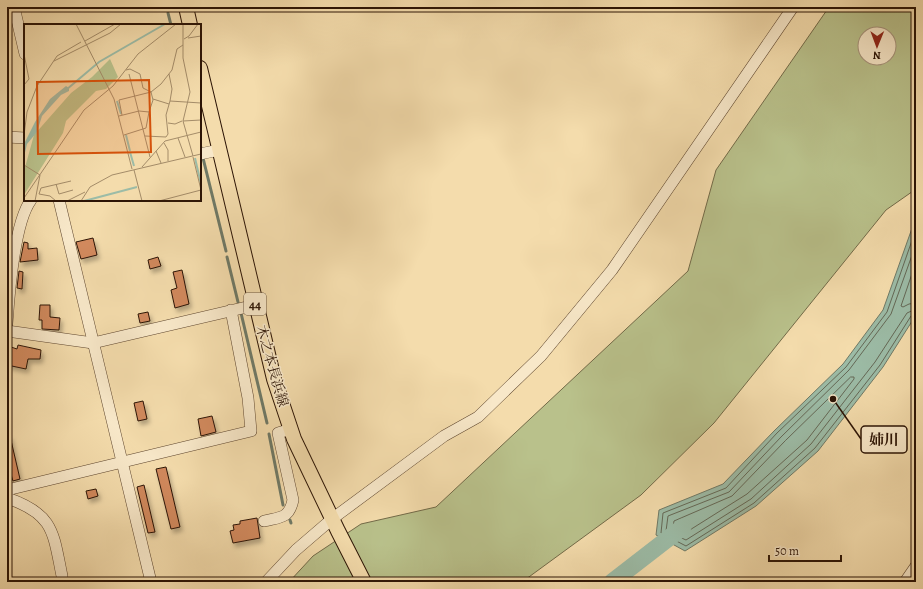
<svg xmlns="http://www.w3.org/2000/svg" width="923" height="589" viewBox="0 0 923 589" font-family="Alegreya,'Noto Serif JP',serif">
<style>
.green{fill:#b9c18b;stroke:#726a48;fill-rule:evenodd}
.water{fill:#9cbca7;stroke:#6f7966}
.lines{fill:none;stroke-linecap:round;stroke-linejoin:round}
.shore{stroke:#646856;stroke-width:1}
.stream{stroke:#6f7966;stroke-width:3}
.river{stroke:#9cbca7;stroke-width:17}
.building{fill:#d1895d;stroke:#2c1405;filter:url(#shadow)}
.minor-casing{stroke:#5e462f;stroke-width:12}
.major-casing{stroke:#2c1405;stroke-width:16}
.minor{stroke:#f8e8c9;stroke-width:11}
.major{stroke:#f4dcac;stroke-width:14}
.labels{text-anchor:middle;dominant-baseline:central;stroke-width:3;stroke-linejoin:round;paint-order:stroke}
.shield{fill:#f8e8c9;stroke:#695440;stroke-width:1}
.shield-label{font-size:13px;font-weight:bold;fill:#2c1405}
.street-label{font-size:14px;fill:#2c1405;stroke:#f8e8c9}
.inset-river{fill:none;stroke:#9cbca7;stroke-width:2}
.inset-road{fill:none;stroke:#a48c69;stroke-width:1}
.view{fill:#d5520b;fill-opacity:0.15;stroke:#d5520b;stroke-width:2}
.inset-edge{fill:none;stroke:#2c1405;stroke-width:2}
.leader{fill:none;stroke:#2c1405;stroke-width:1.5}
.callout-dot{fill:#2c1405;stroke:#f8e8c9;stroke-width:1.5}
.callout{fill:#f8e8c9;stroke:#2c1405;stroke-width:1.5}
.callout-label{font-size:15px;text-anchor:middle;font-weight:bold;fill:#2c1405}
</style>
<defs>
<filter id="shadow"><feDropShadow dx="2.5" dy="4" stdDeviation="2" flood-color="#0004"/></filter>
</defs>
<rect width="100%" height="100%" fill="#f4dcac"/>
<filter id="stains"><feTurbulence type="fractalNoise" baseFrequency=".005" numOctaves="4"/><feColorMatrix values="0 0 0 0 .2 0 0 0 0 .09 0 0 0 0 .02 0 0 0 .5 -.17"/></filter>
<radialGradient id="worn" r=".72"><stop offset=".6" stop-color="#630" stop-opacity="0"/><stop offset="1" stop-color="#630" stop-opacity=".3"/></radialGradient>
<path class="green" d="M829 7H916V189L886 210 714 423 641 495 522 582H289L313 556 361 524 436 507 688 271 716 170ZM865 34H889V58H865Z"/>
<path class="water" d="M916 217V315L883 367 818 451 756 506 685 551 656 535 659 510 723 484 774 431 843 364 883 310Z"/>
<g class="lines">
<g class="shore">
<path d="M916 229 887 312 846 367 777 433 726 488 663 513 661 533 686 546 754 503 815 448 880 365 911 316 916 314"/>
<path d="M916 244 891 314 849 370 781 437 729 492 668 516 666 531 686 540 751 499 811 444 875 362 907 313 916 309"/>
<path d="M916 262 901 306 903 307 909 304 916 303"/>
<path d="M851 377H854V379L807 440 747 494 685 533 673 527 674 521 732 496 785 441Z"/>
</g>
<g class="stream">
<path d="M168 13 171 25"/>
<path d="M200 144 201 148"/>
<path d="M203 158 226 251"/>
<path d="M227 257 238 302"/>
<path d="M241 313 267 423"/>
<path d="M269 434 283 505"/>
<path d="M290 520 291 523"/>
</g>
<path class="river" d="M612 582 683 527"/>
</g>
<g class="building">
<path d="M93 238 97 255 81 259 76 242Z"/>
<path d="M24 242 28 243V249L37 248 38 260 20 262Z"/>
<path d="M158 257 161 266 150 269 148 260Z"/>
<path d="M182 270 189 304 175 308 171 290 177 288 173 272Z"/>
<path d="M19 271 23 272 22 289 17 288Z"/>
<path d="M40 305H50V317L60 318 59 330 42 329V320H39Z"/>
<path d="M148 312 150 321 140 323 138 314Z"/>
<path d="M18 345 41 350 40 359H28L26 369 7 365V349H10L11 347 17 349Z"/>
<path d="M143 401 147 419 138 421 134 403Z"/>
<path d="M212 416 216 432 201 436 198 419Z"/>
<path d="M7 436H10L20 479 13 481 7 461Z"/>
<path d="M166 467 180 527 171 529 156 469Z"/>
<path d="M144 485 155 532 148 533 137 487Z"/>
<path d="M96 489 98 496 88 499 86 491Z"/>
<path d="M257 518 260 538 233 543 230 531 234 530 233 525 240 524V521Z"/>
</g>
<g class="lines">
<defs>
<g id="minor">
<path d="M14 7 25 54"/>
<path d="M7 137 25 138"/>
<path d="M200 154 219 150"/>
<path d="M59 200 151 582"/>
<path d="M7 324C9 294 14 223 31 200"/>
<path d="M7 331 93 343 255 305"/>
<path d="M7 490 251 431 248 398 231 310"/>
<path d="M7 498C54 514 53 532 62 576V582"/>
<path d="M264 521C280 517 289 519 293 500L278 433 291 429"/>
<path d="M266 582 296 550 332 519 444 436 478 417 541 356 612 270 793 7"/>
<path d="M905 582 916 566"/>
</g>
<g id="major">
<path d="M186 7 190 25"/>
<path d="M200 68 274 379 294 439 338 531 364 582"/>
</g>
</defs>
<use href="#minor" class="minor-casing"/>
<use href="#major" class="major-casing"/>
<use href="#minor" class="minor"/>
<use href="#major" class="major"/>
</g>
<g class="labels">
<rect class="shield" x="244" y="293" width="22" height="22" rx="3"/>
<g class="shield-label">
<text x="255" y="304">44</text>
</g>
<g class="street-label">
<text transform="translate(272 366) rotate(74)">木之本長浜線</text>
</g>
</g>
<g transform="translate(24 24)">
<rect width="177" height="177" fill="#f4dcac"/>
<path d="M86 35 94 53 82 65 72 67 42 97 39 109 0 171V147L10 111 47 69 68 53Z" fill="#b9c18b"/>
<path d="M42 62 45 64V67L37 71 18 92 13 108 3 120 0 133V120L11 98 26 75Z" fill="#9cbca7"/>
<path class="inset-river" d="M42 66 75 38 141 0M93 77 97 90M102 111 106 127M106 128 110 142M171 134 177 160M60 177 113 163"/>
<path class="inset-road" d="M52 0 90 75 108 145M159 0V34L166 68 159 97 169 132M164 14 177 12M160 15 165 12 174 0M61 17 91 0M0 30 5 55 0 61M30 37 86 9 97 0M102 46 106 45 116 50 119 64 127 68 129 76 125 88M105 50 126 133M145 50 148 65 146 77 177 79M129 75 145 80M98 91 95 76 127 68 137 60 148 46 153 25 159 21M95 92 115 87 125 88 122 104 100 111M159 97 177 96M144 99 151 100 158 97M0 111 3 88 13 62 33 32 57 18M121 112 142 113 144 110 142 91 146 77M154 114 161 133M140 119 144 126V137M132 127 137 139M169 133 177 166M0 141 16 151 11 177M118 143 141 117 177 108M110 146 118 177M32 160 35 170 49 166M15 170 17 164 47 157M15 170 26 172 32 177M0 174 60 86 89 62 114 30 152 0M43 177 61 168M57 177 66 163 88 151 177 130M135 177 177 166"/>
<path class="view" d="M125 56 127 128 14 130 13 58Z"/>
<rect width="177" height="177" class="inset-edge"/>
</g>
<path class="leader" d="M833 399L861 439"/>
<circle class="callout-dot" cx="833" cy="399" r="4"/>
<rect class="callout" x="861" y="426" width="46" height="27" rx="4"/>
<g class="callout-label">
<text x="884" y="445">姉川</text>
</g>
<rect width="923" height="589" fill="none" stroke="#f4dcac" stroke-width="24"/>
<rect x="8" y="8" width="907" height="573" fill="none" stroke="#2c1405" stroke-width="2"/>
<rect x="12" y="12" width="899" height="565" fill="none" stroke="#2c1405"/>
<g transform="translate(877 46) rotate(181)"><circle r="19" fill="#f8e8c9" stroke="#a6937b"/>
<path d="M0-3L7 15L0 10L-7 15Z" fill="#8f2418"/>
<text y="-6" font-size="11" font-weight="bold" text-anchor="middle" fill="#2c1405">N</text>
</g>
<path d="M769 555v6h72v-6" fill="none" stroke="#2c1405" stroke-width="2"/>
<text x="775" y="555" font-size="12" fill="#2c1405" stroke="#f8e8c9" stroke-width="3" paint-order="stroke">50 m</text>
<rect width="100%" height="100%" filter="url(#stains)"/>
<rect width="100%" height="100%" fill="url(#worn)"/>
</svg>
